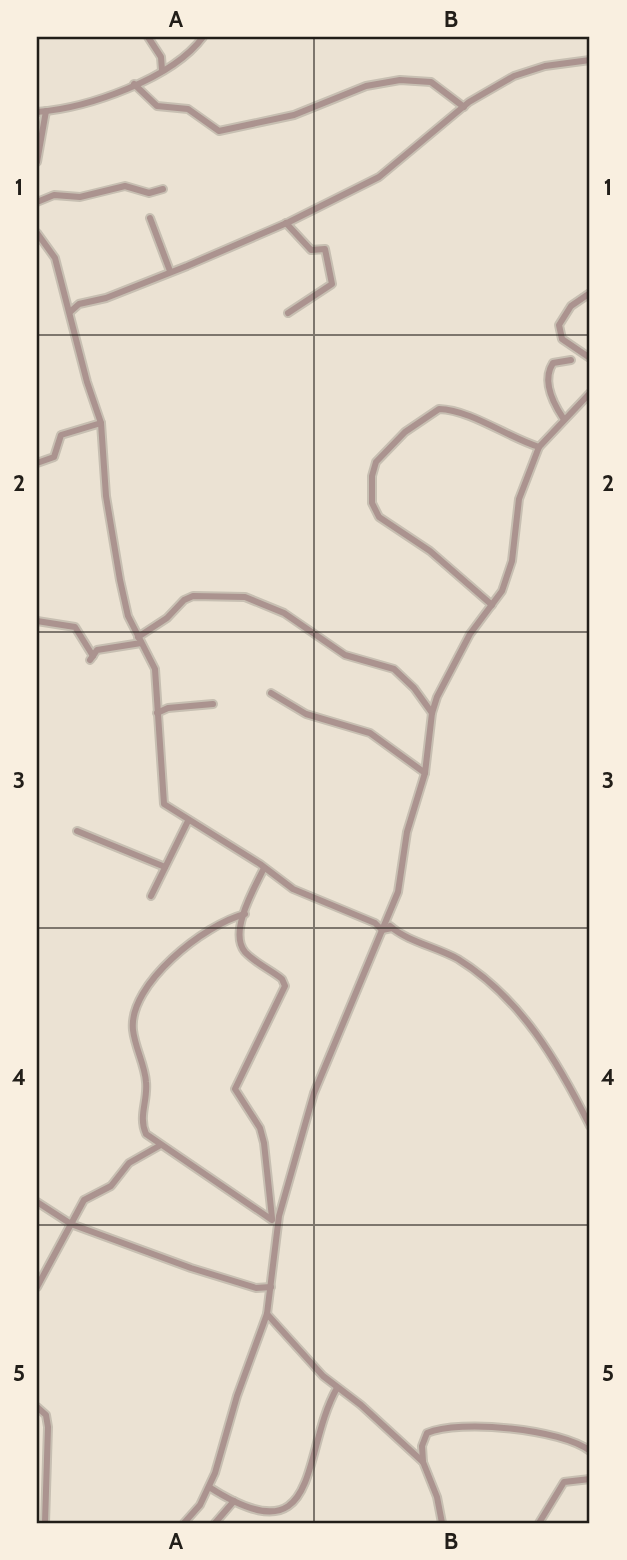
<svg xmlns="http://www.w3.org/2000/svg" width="627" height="1560" viewBox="0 0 627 1560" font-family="Cabin,sans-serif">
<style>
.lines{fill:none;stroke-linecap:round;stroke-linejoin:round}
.minor-casing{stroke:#c7bfb2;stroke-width:10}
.minor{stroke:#ab938f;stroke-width:6}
.grid{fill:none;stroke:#221e19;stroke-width:2;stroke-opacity:0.55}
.neatline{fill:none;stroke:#221e19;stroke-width:2.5}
.grid-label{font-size:23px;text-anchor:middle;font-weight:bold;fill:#221e19}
</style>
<rect width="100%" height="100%" fill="#ebe2d3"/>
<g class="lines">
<defs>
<g id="minor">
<path d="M148 37 161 57 162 70"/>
<path d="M134 84 157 106 188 109 219 131 294 115 366 86 400 80 431 82 464 107"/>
<path d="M37 112C88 108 172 79 203 37"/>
<path d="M37 162 46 111"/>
<path d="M37 202 54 195 80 197 125 186 149 193 163 189"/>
<path d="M150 218 170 271"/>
<path d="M286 223 311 250 325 249 332 284 288 313"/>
<path d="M37 233 55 258 87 382 101 423 106 496 120 580 128 616 155 669 164 804 260 864 293 889 375 923 382 930 392 928"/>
<path d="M590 293 571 306 559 325 562 339 590 358"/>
<path d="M70 312 79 304 106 298 187 266 289 222 379 177 469 102 514 76 545 66 590 60"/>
<path d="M563 418C553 403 542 380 553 363L571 360"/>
<path d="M37 463 54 457 61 435 101 423"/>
<path d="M492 605 430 551 379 517 372 503V476L376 462 405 432 439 409C471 410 507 437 539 447"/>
<path d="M37 621 75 627 93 656"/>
<path d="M138 637 167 618 184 600 193 596 245 597 284 613 345 655 394 669 414 688 432 713"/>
<path d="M90 660 97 650 141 643"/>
<path d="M271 693 306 714 370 733 425 773"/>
<path d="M157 713 168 708 213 704"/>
<path d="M77 831 165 867"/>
<path d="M264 868C255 887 228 932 245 952 255 963 271 970 282 979L285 986 235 1089 260 1128 264 1143 272 1218"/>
<path d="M151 896 188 821"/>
<path d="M245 914C205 924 128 984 133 1030 135 1048 145 1065 146 1082 148 1101 138 1116 146 1134L272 1220"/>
<path d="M390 926C408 942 437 947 458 959 521 998 558 1062 590 1126"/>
<path d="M37 1202 71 1224 191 1268 256 1288 271 1287"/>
<path d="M37 1287 84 1200 111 1186 129 1163 159 1146"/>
<path d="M267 1314 323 1376 361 1405 423 1462 437 1497 442 1523"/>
<path d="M37 1407 46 1415 48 1427 45 1523"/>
<path d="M423 1462 422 1446 427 1433C460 1419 562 1429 590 1451"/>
<path d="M209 1487C323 1560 300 1453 337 1388"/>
<path d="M184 1523 200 1505 215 1473 237 1396 267 1314 279 1216 314 1093 398 892 407 832 425 773 432 713 437 697 470 634 502 591 512 561 519 499 539 447 590 393"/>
<path d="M215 1523 234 1501"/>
<path d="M539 1523 564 1482 590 1479"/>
</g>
</defs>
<use href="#minor" class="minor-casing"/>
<use href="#minor" class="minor"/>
</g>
<path class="grid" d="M314 37V1523M37 335H590M37 632H590M37 928H590M37 1225H590"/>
<rect width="627" height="1560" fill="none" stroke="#f9efe0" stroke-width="77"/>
<rect x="38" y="38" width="550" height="1484" class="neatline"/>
<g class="grid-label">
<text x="176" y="27">A</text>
<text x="451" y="27">B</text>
<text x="19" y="195">1</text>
<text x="608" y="195">1</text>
<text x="19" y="491">2</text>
<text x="608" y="491">2</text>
<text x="19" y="788">3</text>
<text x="608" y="788">3</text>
<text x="19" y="1085">4</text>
<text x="608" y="1085">4</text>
<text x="19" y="1381">5</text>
<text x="608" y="1381">5</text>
<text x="176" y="1549">A</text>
<text x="451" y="1549">B</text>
</g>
</svg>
